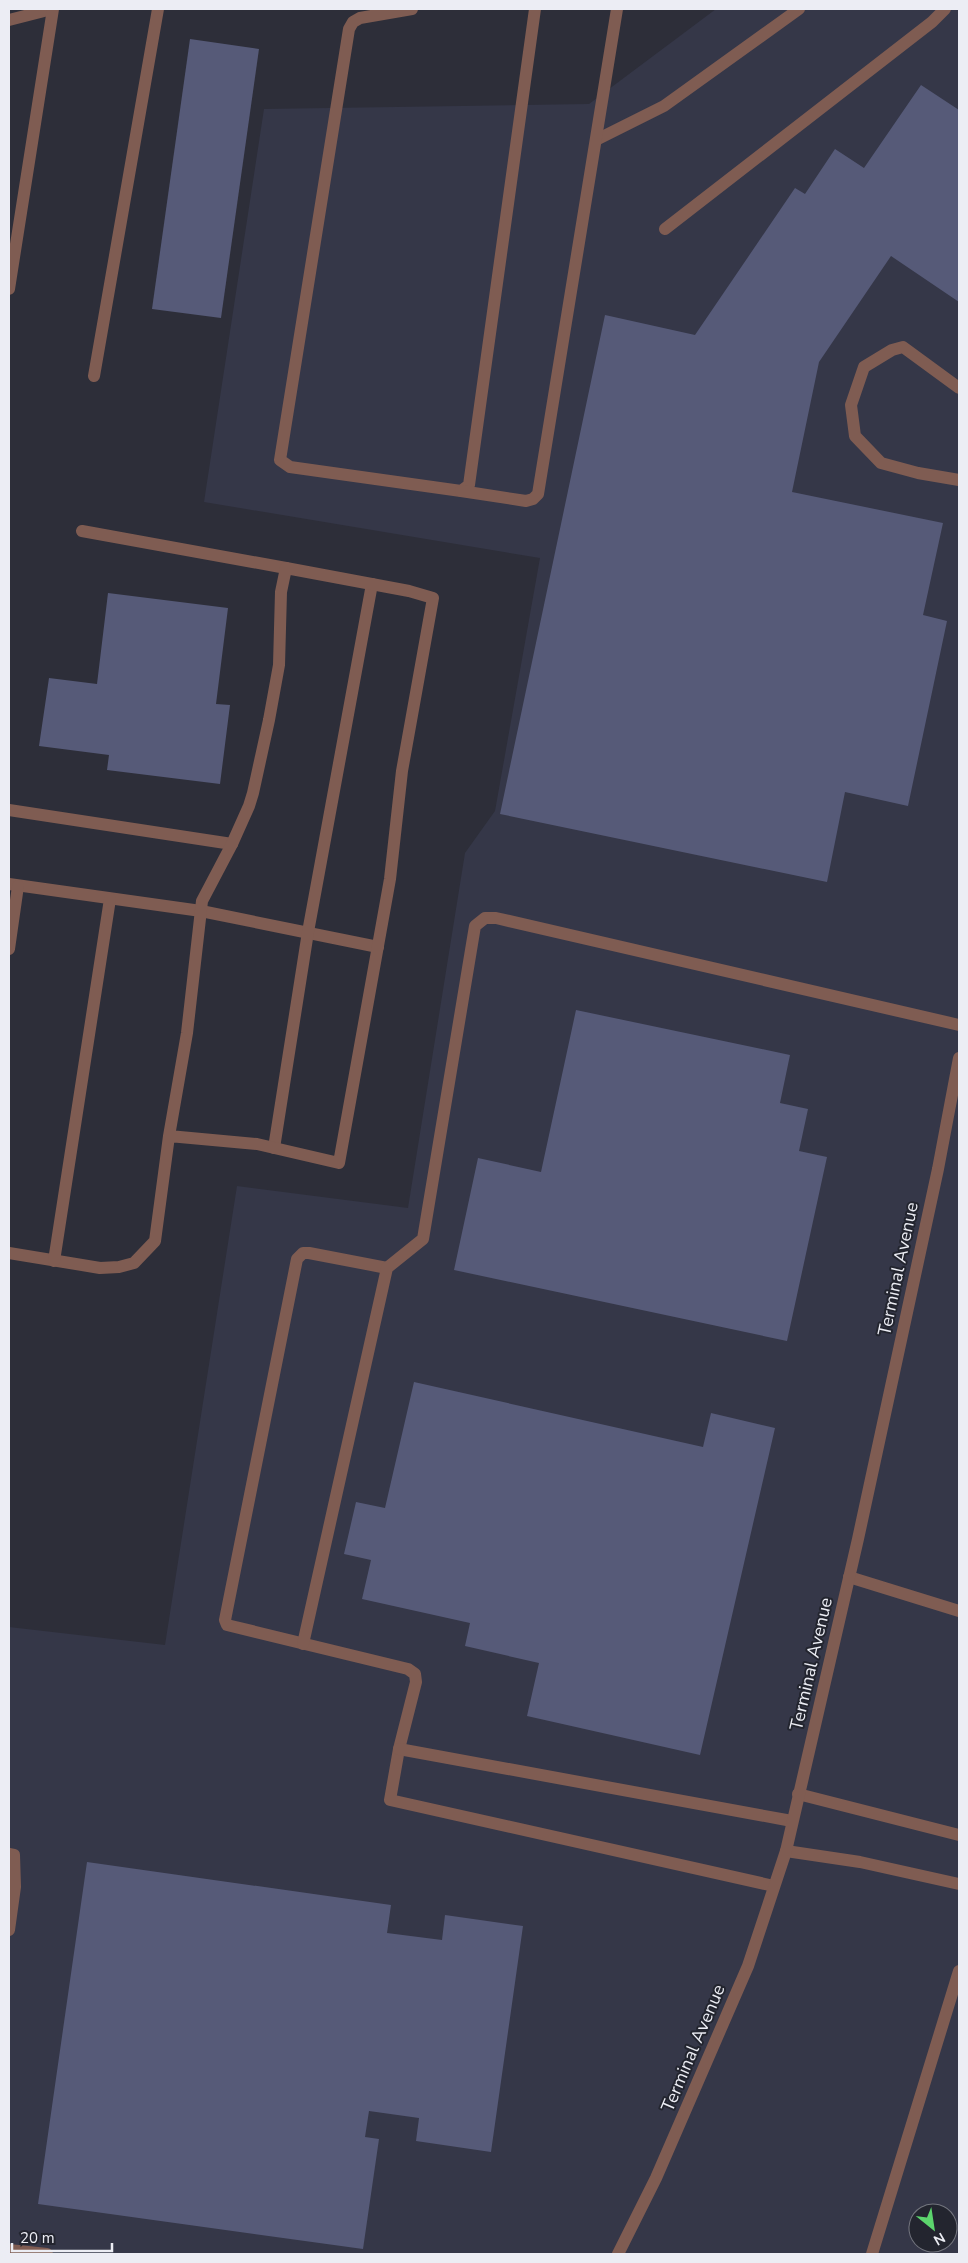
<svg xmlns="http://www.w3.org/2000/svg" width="968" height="2263" viewBox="0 0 968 2263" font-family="'Nunito Sans',sans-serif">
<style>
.built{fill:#353748;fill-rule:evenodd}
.building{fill:#565a78}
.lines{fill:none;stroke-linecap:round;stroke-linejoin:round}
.minor{stroke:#7f5c52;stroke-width:12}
.labels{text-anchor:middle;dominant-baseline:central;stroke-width:4;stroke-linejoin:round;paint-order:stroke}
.street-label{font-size:18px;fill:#ecedf4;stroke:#23252f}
</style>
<rect width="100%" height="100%" fill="#2d2e39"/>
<path class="built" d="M716 9H959V2254H9V1627L165 1645 237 1186 408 1208 465 853 495 811 540 558 204 502 264 109 589 104ZM918 2213H948V2243H918Z"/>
<g class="building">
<path d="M190 39 259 49 221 318 152 309Z"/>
<path d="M921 85 959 110V302L891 256 819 362 792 492 943 523 923 615 947 621 908 806 845 792 827 882 500 814 605 315 695 335 795 188 805 194 835 149 864 168Z"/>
<path d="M108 593 228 608 216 704 230 705 220 784 107 770 109 755 39 746 49 678 97 684Z"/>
<path d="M576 1010 790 1055 780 1103 808 1109 799 1151 827 1157 787 1341 454 1270 478 1158 541 1172Z"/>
<path d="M414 1382 703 1447 711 1413 775 1428 700 1755 527 1716 539 1663 465 1646 470 1623 362 1599 371 1560 344 1554 356 1502 385 1508Z"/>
<path d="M87 1862 391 1905 387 1933 442 1940 445 1915 523 1926 491 2152 416 2141 419 2118 369 2111 365 2137 379 2139 363 2249 38 2204Z"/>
</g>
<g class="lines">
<g class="minor">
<path d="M412 9 360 18 353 22 349 29 280 460 290 467 461 491 469 485 535 9"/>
<path d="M9 20 52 9"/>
<path d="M596 140 664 106 799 9"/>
<path d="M665 229 932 22 945 9"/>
<path d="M9 289 53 9"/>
<path d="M94 376 158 9"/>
<path d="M959 388 903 347 892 350 864 367 851 405 855 436 881 463 918 473 959 480"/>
<path d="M461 491 526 501 533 499 538 494 617 9"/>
<path d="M82 531 286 568"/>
<path d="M9 810 232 844"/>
<path d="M9 884 201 911 378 947"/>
<path d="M9 949 18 886"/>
<path d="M274 1148 308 932 372 584"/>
<path d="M9 1253 100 1268 119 1267 134 1263 155 1241 169 1136 187 1033 202 901 232 844 249 806 253 793 269 720 279 665 281 592 286 568 409 591 433 598 402 771 390 879 339 1163 257 1144 169 1136"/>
<path d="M54 1261 110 899"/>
<path d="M387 1268 309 1253H303L297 1259 225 1620 227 1625 408 1669 415 1674 416 1682 399 1749 390 1800 774 1886"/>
<path d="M849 1577 959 1611"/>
<path d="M303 1644 387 1268 423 1239 475 926 485 918H496L959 1025"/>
<path d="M399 1749 792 1821"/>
<path d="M798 1794 959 1835"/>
<path d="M786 1851 860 1862 959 1884"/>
<path d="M9 1854 14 1855 15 1887 9 1930"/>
<path d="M9 2250 47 2254"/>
<path d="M618 2254 656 2178 748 1966 786 1851 858 1539 938 1169 959 1058"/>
<path d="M872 2254 959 1971"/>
</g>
</g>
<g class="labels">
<g class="street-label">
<text transform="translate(898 1269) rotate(-78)">Terminal Avenue</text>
<text transform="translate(811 1664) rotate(-77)">Terminal Avenue</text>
<text transform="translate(693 2048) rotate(-67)">Terminal Avenue</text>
</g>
</g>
<rect width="968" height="2263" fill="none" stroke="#ecedf4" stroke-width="20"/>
<g transform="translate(933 2228) rotate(150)"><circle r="24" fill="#23252f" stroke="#73757e"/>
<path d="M0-4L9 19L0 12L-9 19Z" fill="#5cd56d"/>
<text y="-8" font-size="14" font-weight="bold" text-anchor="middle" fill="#ecedf4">N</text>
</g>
<path d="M12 2243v8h100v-8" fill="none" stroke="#ecedf4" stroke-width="2.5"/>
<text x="20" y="2243" font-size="15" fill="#ecedf4" stroke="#23252f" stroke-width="4" paint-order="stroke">20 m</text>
</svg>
